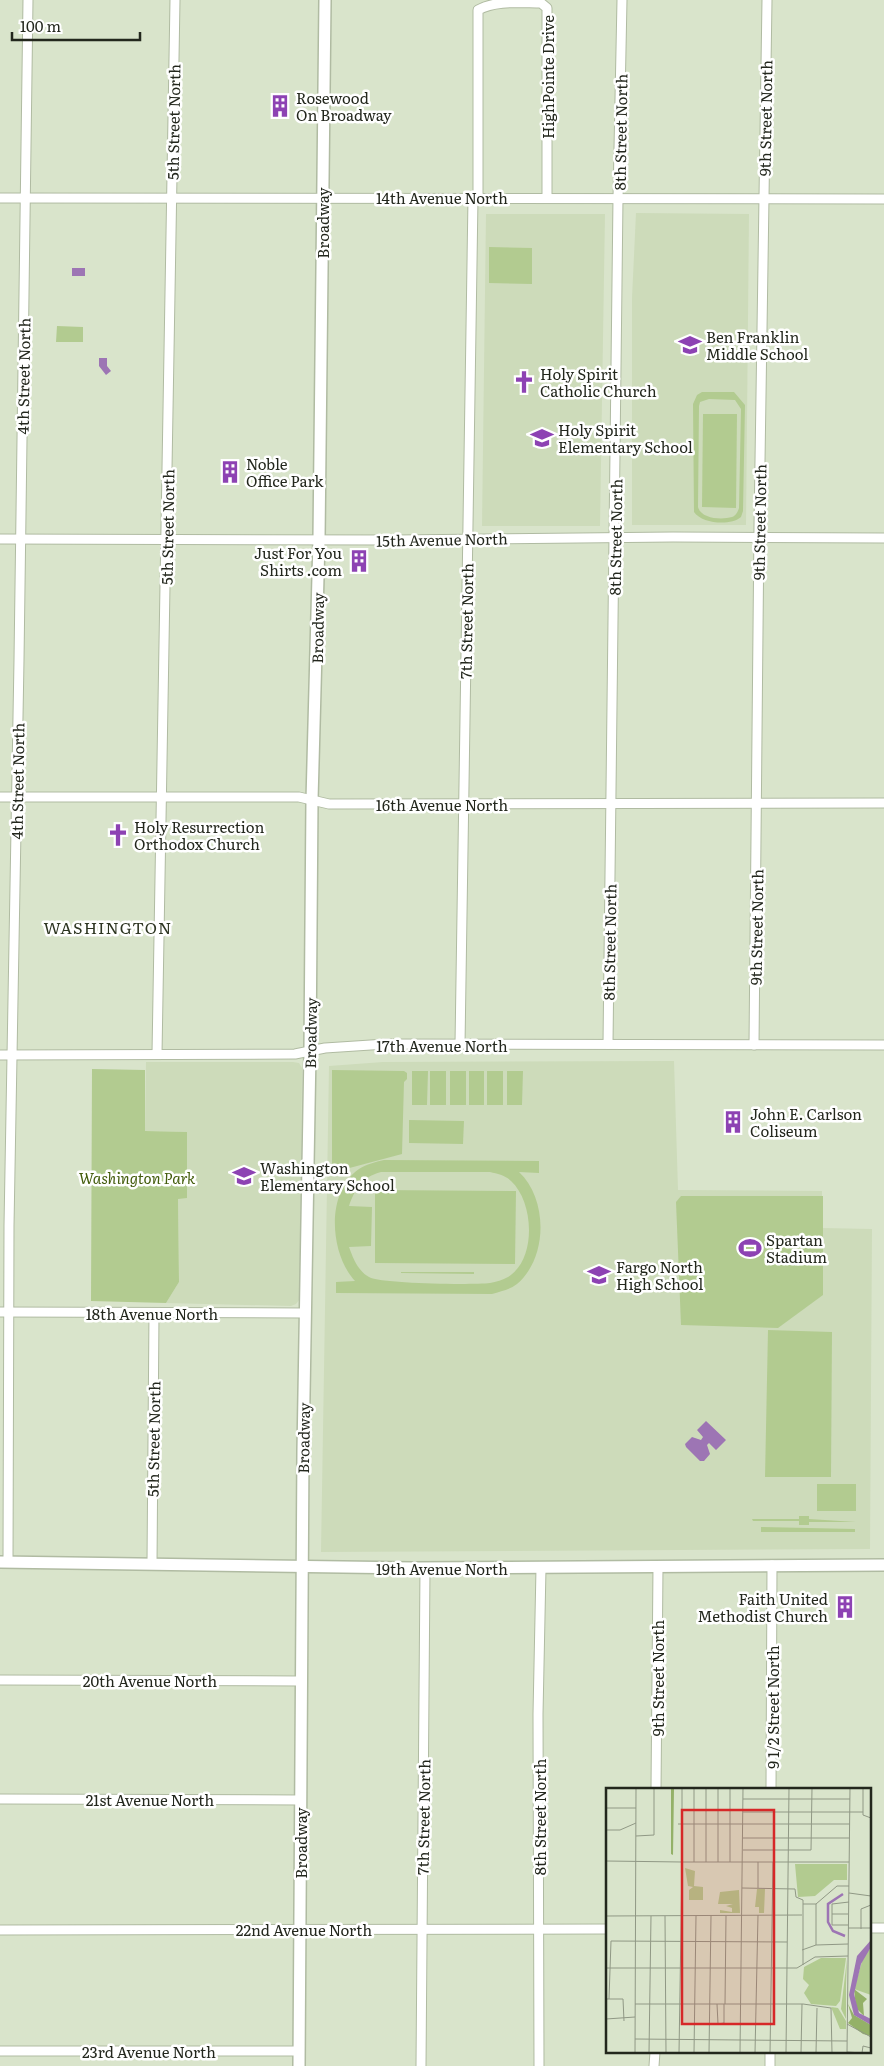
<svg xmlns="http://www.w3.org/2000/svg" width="884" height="2066" viewBox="0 0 884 2066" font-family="Literata,serif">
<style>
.built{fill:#cddbba}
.green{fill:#b2cb90;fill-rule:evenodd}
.water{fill:#9d75b4}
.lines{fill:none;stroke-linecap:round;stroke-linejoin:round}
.minor-casing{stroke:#b0bba2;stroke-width:11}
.tertiary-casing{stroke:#b0bba2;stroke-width:14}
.minor{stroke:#fff;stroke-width:9}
.tertiary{stroke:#fff;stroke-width:11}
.labels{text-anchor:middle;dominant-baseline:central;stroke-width:5;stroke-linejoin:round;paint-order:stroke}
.street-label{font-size:15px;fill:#23271d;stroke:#fff}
.poi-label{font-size:15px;fill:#23271d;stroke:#fff;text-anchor:start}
.park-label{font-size:15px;font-style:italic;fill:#435c0c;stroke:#fff}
.neighbourhood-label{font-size:16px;letter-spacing:1px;fill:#2d3521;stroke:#fff}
.inset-river{fill:none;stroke:#9d75b4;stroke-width:2.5}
.inset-road{fill:none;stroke:#909885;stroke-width:1}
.view{fill:#d62828;fill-opacity:0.15;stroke:#d62828;stroke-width:2.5}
.inset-edge{fill:none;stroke:#23271d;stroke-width:2.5}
</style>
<rect width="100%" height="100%" fill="#d9e4cb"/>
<g class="built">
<path d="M636 213 749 214 746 525H632V298Z"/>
<path d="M486 214H605L600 526H482Z"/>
<path d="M674 1061 678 1190 822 1191V1228L872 1229 870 1549 321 1552 329 1066 383 1062Z"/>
<path d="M146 1062H293L299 1063 302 1068 300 1299 296 1304 291 1306 166 1303 179 1282 178 1198H187V1132L145 1131Z"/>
</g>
<g class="green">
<path d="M489 247 532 248V284L489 283Z"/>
<path d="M57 326 83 327V342H56Z"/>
<path d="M702 392H734L745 405 743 511 741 517C731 526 702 524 694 512L693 404 697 395ZM709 399 735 400 741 409 739 508C738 511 736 516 732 517 722 520 701 519 698 507L699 406 700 402Z"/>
<path d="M703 414H737L736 508 702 507Z"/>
<path d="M92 1069 145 1070V1131L187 1132V1198L178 1199 179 1282 166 1303 91 1301Z"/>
<path d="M332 1070 404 1071 407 1073V1079L404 1082 402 1154 342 1170H332Z"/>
<path d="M412 1071H428L427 1105H412Z"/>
<rect x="430" y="1071" width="16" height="34"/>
<rect x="450" y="1071" width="16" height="34"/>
<rect x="469" y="1071" width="15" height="34"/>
<rect x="487" y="1071" width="16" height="34"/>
<path d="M507 1071H523L522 1105H507Z"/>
<path d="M409 1120 464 1121 463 1144 409 1143Z"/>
<path d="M384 1160 539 1161V1173L519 1172C548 1199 548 1258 517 1284 509 1290 501 1291 492 1294L336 1293V1282L355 1281C330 1254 325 1193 359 1169 367 1164 375 1162 384 1160ZM381 1172H490C498 1174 505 1175 511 1181 534 1202 537 1259 508 1277 503 1280 496 1282 490 1283 473 1285 381 1284 369 1277 358 1271 353 1258 349 1247L371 1246 372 1207 349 1206C355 1189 362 1177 381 1172Z"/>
<path d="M375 1190 516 1191 515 1264 375 1263Z"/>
<path d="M681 1196H823V1295L778 1328 681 1325 676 1202Z"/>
<path d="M401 1272H474V1274L401 1273Z"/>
<path d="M768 1330 832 1332 831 1477H765Z"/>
<rect x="817" y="1484" width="39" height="27"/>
<path d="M799 1516H809V1519L856 1522H809V1525H799V1521H753L752 1519H799Z"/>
<path d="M761 1527 855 1529V1532H761Z"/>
</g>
<g class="water">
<rect x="72" y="268" width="13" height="8"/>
<path d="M99 358H107V366L111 371 106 375 99 366Z"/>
<path d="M706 1421 726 1440 716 1450 709 1443 707 1445 710 1454 704 1461H700L686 1447 685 1444 692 1437 701 1440 703 1437 697 1430Z"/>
</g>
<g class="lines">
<defs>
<g id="minor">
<path d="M478 197V10C495 0 521 3 541 3L547 8V198"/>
<path d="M0 198 884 199"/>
<path d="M0 539 396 540 673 537 884 538"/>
<path d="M0 797H299L329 804 884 803"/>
<path d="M608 1044 618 198 622 0"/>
<path d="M460 1045 473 198"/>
<path d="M754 1045 759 527 767 0"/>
<path d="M157 1054 175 0"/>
<path d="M0 1055 295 1054 325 1048 386 1044 884 1045"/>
<path d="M0 1312 304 1313"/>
<path d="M8 1562 9 1226 19 660 28 0"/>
<path d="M152 1564 154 1313"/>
<path d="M0 1680 300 1681"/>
<path d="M656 1790 658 1567"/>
<path d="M771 1790 772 1565"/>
<path d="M0 1799 300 1800"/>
<path d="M870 1928H884"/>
<path d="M0 1930 608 1929"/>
<path d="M0 2051H299"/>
<path d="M421 2066 425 1568"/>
<path d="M539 2066 538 1714 541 1568"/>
<path d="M654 2066 655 2052"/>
<path d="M770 2066V2052"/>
</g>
<g id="tertiary">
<path d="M0 1562 413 1568 884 1565"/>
<path d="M299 2066 303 1451 310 1051 312 800 319 539 325 0"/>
</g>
</defs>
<use href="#minor" class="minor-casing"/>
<use href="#tertiary" class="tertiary-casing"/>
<use href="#minor" class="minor"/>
<use href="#tertiary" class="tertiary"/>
</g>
<defs>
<symbol id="building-bare" viewBox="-9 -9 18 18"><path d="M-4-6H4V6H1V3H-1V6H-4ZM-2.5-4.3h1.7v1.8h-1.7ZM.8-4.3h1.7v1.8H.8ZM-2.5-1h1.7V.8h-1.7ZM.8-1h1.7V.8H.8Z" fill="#8d42b3" stroke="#fff" stroke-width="2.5" paint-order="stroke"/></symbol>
<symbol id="school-bare" viewBox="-9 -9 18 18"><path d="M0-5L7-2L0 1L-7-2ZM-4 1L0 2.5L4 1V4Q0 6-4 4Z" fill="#8d42b3" stroke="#fff" stroke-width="2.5" paint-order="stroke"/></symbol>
<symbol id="church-bare" viewBox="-9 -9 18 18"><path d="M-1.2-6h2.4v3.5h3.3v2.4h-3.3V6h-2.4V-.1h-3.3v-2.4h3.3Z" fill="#8d42b3" stroke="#fff" stroke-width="2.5" paint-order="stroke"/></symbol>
<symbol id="stadium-bare" viewBox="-9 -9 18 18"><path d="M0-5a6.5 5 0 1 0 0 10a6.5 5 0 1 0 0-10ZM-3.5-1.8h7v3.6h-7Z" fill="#8d42b3" stroke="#fff" stroke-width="2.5" paint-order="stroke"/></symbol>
</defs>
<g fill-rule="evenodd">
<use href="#building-bare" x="264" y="90" width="32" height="32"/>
<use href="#school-bare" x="674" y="329" width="32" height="32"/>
<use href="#church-bare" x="508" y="366" width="32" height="32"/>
<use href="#school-bare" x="526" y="422" width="32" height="32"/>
<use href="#building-bare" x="214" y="456" width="32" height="32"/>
<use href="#building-bare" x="343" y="545" width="32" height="32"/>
<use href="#church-bare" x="102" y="819" width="32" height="32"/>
<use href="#building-bare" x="717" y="1106" width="32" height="32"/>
<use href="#school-bare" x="228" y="1160" width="32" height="32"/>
<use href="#stadium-bare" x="734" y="1232" width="32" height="32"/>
<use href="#school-bare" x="583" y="1259" width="32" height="32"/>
<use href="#building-bare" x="829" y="1591" width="32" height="32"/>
</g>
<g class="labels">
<g class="street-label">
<text transform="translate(547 77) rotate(-90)">HighPointe Drive</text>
<text transform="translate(765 118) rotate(-89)">9th Street North</text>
<text transform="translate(173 122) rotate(-89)">5th Street North</text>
<text transform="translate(620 132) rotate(-89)">8th Street North</text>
<text x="442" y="197">14th Avenue North</text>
<text transform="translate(322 223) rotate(-90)">Broadway</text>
<text transform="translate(23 376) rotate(-89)">4th Street North</text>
<text transform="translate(759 522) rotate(-89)">9th Street North</text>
<text transform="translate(167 527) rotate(-89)">5th Street North</text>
<text transform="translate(615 537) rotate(-89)">8th Street North</text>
<text transform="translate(442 539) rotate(-1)">15th Avenue North</text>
<text transform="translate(466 621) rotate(-89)">7th Street North</text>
<text transform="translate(317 628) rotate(-89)">Broadway</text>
<text transform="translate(17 781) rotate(-89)">4th Street North</text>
<text x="442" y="804">16th Avenue North</text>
<text transform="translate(756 927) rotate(-89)">9th Street North</text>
<text transform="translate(609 942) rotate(-89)">8th Street North</text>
<text transform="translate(310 1033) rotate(-89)">Broadway</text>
<text x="442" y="1045">17th Avenue North</text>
<text x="152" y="1313">18th Avenue North</text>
<text transform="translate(303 1438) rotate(-89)">Broadway</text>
<text transform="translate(153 1439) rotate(-89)">5th Street North</text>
<text x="442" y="1568">19th Avenue North</text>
<text transform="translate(657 1678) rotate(-90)">9th Street North</text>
<text x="150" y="1680">20th Avenue North</text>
<text transform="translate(772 1707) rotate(-90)">9 1/2 Street North</text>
<text x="150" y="1799">21st Avenue North</text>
<text transform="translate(423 1817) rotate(-89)">7th Street North</text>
<text transform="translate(539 1817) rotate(-90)">8th Street North</text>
<text transform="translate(300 1843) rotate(-90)">Broadway</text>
<text x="304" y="1929">22nd Avenue North</text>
<text x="149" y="2051">23rd Avenue North</text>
</g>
<g class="poi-label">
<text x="296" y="97">Rosewood<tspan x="296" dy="17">On Broadway</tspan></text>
<text x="706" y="336">Ben Franklin<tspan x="706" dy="17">Middle School</tspan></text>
<text x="540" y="373">Holy Spirit<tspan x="540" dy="17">Catholic Church</tspan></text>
<text x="558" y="429">Holy Spirit<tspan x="558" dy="17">Elementary School</tspan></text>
<text x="246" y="463">Noble<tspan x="246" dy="17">Office Park</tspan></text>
<text x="342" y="552" text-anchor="end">Just For You<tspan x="342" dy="17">Shirts .com</tspan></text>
<text x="134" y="826">Holy Resurrection<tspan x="134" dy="17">Orthodox Church</tspan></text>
<text x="750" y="1113">John E. Carlson<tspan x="750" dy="17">Coliseum</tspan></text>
<text x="260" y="1167">Washington<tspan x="260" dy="17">Elementary School</tspan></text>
<text x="766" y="1239">Spartan<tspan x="766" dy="17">Stadium</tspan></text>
<text x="616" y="1266">Fargo North<tspan x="616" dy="17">High School</tspan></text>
<text x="828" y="1598" text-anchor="end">Faith United<tspan x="828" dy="17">Methodist Church</tspan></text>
</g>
<g class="park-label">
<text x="137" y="1177">Washington Park</text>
</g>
<g class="neighbourhood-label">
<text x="108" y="927">WASHINGTON</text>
</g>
</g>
<g transform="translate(606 1788)">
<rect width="265" height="265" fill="#d9e4cb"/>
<path d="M189 76H241V92H228L209 108 192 109ZM79 80 89 83 88 98 97 99V112H83V102L87 99 82 98ZM151 101H159L158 125H153V119H149ZM133 102 134 125H114V122L126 124V120L120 118 127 116H112L114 104ZM265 159V207L248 201 257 170ZM215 170H240L234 213 230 218 205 216 198 205 203 197 197 191 198 179ZM241 171 240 197V231L235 221ZM225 219 232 220 240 233V241H234Z" fill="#b2cb90"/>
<path d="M65 1H68L67 67 65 66ZM248 201 261 211 257 215 258 228 250 220ZM242 216 248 227 265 237V248L257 246 242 235 246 230Z" fill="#94b168"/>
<path d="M265 152V159L255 176 248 206 253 225 265 231V237L248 227 243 207 251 168Z" fill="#9d75b4"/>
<path class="inset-river" d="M237 106 222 116V134L227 143 239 148"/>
<path class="inset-road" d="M76 0V74H243M257 0V27L265 30M137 11H244M0 20H30M137 24H257M72 36H244M0 42H14L30 35M30 48 48 47V0M137 50H244M137 62H205L206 0M0 73 76 74 73 265M88 74V0M100 74V0M112 74V0M124 74V0M136 100 189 101 190 109 197 112V177M152 100V74M243 105 265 108M197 116H210L231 98H243M210 116V157M226 126H242M0 128 196 127M59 128 60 265M242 137H226V116L243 114M242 140H265M255 141V121L265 117M196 162 210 157 242 156M0 180H191L209 169 242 168M0 211H17L18 233M3 211 5 153 181 154M29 216H197L225 220 226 265M111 216 112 236 118 235V216M119 216 120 128M0 231 29 229M241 236 265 249M29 251 241 253M241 264 256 265M29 265 30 0M43 265 45 128M88 265 90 128M103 265 105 128M134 265 137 0M149 265 152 127M164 265 167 74M180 265 183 0M195 265 196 216M210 265 211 220M241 265 244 0M256 265 257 258 265 260"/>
<path class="view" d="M76 22H168V236H76Z"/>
<rect width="265" height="265" class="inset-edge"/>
</g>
<path d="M12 32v8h128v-8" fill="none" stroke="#23271d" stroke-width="2.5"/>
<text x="20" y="32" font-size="15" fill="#23271d" stroke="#ffffff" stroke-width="4" paint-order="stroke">100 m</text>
</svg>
